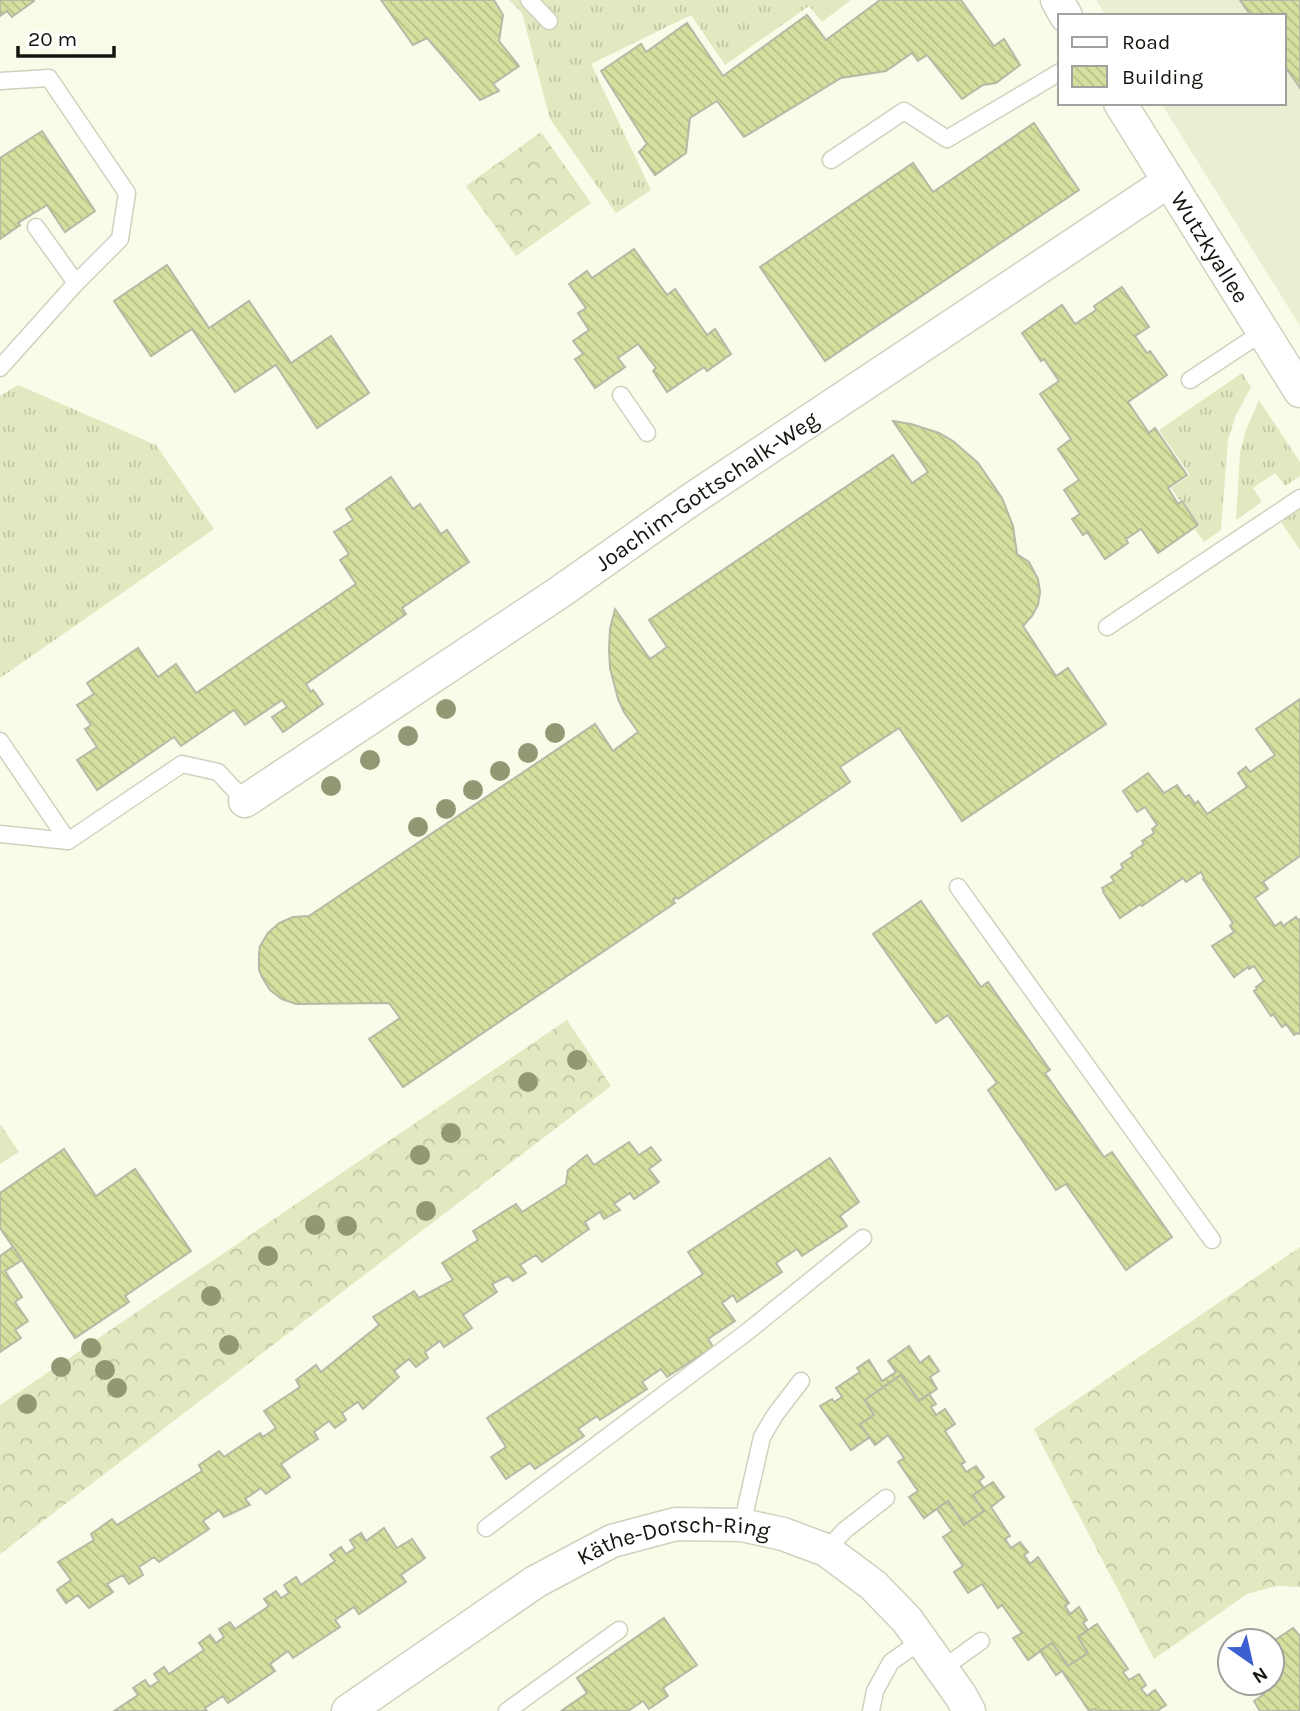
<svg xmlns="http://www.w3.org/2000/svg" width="1300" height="1711" viewBox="0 0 1300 1711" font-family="Karla,sans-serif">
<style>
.built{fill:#eaefd4}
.grass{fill:url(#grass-tufts)}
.forest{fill:url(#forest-crowns)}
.building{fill:url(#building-back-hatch);stroke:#b5b9a6;stroke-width:2}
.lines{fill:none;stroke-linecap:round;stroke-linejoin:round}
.lane-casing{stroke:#ced2bf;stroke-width:19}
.street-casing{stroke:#ced2bf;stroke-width:35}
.lane{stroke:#fff;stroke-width:16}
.street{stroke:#fff;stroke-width:32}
.tree{fill:#939874}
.labels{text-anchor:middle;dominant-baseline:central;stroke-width:5;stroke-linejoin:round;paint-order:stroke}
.street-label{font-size:23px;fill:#14150e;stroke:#fff}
</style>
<defs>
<pattern id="grass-tufts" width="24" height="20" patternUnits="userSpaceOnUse" patternTransform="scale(1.75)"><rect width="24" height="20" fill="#e1e9c1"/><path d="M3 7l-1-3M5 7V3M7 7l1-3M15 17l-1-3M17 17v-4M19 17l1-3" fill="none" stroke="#c0c7a5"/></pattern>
<pattern id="forest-crowns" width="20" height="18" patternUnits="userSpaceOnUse" patternTransform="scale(1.75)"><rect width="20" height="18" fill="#e1e9c1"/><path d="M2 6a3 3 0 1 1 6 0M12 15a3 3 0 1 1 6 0" fill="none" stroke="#c0c7a5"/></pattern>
<pattern id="building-back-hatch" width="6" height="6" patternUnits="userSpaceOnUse" patternTransform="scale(1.75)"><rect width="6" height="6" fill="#d4e09e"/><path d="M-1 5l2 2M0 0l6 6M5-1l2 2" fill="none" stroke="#b5bf87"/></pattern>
</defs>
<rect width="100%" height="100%" fill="#f8fce8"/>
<path class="built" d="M1096 0H1300V326L1161 103H1284V16H1106Z"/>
<g class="grass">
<path d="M509 0H851L822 22 809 6 725 65 691 15 591 64 651 190 616 213 550 119 522 13Z"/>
<path d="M1242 373 1251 387 1236 415 1228 439 1221 530 1204 542 1195 529 1200 526 1182 499 1179 500 1171 488 1190 475 1159 430Z"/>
<path d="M18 385 156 445 214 529 0 678V396Z"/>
<path d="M1259 400 1300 462V476L1285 486 1275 473 1253 488 1262 502 1236 520 1240 453 1246 430Z"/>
<path d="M1300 508V550L1281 522Z"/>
<path d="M0 1124 19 1152 0 1164Z"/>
</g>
<g class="forest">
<path d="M541 132 591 203 516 256 466 186Z"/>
<path d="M567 1020 611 1086 0 1554V1405Z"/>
<path d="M1300 1247V1587L1277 1586 1247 1594 1154 1659 1034 1429Z"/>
</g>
<g class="building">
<path d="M0 0H33L34 1 12 17 7 11 0 16Z"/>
<path d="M381 0H494L503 15 499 41 519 66 493 84 499 91 480 100 427 38 413 45Z"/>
<path d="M880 0H961L994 46 1004 39 1020 65 996 83 983 85 962 99 927 55 918 61 912 53 886 71 841 78 744 137 717 101 690 118 686 153 655 175 639 152 647 144 601 71 641 44 646 52 687 23 723 76 807 15 826 40Z"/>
<path d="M1240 0H1300V88L1284 65V16H1251Z"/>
<path d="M1034 123 1079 190 825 361 760 267 913 163 933 192Z"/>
<path d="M42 131 95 211 65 232 47 205 18 223 20 225 0 239V158Z"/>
<path d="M634 249 667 295 675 289 707 335 715 329 731 354 707 371 704 367 667 392 653 371 656 368 638 344 618 358 625 367 595 388 575 359 583 354 573 341 589 330 578 313 586 308 569 284 587 271 592 278Z"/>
<path d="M167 265 209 328 249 301 291 363 331 336 369 393 317 428 276 365 235 392 192 329 151 356 114 301Z"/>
<path d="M1122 287 1149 327 1135 336 1147 353 1150 351 1167 375 1128 402 1149 433 1155 428 1187 475 1168 488 1178 504 1182 501 1198 525 1158 553 1141 529 1126 539 1128 543 1105 559 1087 532 1083 535 1072 519 1080 514 1064 490 1079 480 1058 449 1071 439 1040 394 1059 381 1044 359 1041 361 1022 333 1062 305 1075 324 1096 310 1094 306Z"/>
<path d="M893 421 911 424 939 433 953 441 978 463 1002 498 1013 526 1017 554 1029 562 1038 579 1040 592 1038 605 1032 616 1023 626 1056 676 1068 668 1106 724 962 821 899 728 840 767 850 782 678 899 676 897 673 900 675 903 403 1087 369 1039 400 1018 389 1003 296 1004 282 999 270 990 262 977 259 970V954L260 946 268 933 279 923 293 917 309 916 595 724 613 751 638 732 624 712 618 699 610 668 609 649 610 629 615 609 650 659 667 647 649 620 893 455 912 483 928 472Z"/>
<path d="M391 477 413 509 420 504 441 534 447 530 469 562 402 608 406 614 306 684 311 692 313 690 323 704 283 732 272 717 287 707 282 700 245 725 234 710 181 746 174 737 97 790 77 760 97 747 85 729 91 725 77 705 94 694 87 683 138 648 158 677 176 664 196 693 356 584 340 560 349 554 334 532 353 520 346 509Z"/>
<path d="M1300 699V856L1263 882 1268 889 1255 898 1275 926 1281 922 1283 926 1296 917 1298 920 1300 919V1034L1298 1033 1294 1035 1286 1024 1282 1027 1273 1014 1271 1016 1254 991 1257 989 1256 987 1264 981 1254 966 1249 969 1248 967 1234 977 1212 946 1234 932 1230 926 1233 923 1203 879 1204 878 1201 872 1186 882 1183 878 1142 906 1141 904 1120 918 1103 892 1104 891 1102 888 1114 881 1111 877 1123 868 1121 864 1133 856 1131 853 1144 844 1142 841 1154 833 1152 829 1157 825 1145 807 1137 812 1123 791 1148 773 1164 793 1177 785 1185 797 1189 795 1195 804 1198 801 1207 814 1247 787 1238 773 1246 767 1250 772 1275 755 1256 729Z"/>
<path d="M921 901 981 987 988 982 1050 1070 1045 1073 1104 1157 1112 1152 1172 1237 1126 1270 1066 1184 1056 1190 988 1090 997 1083 948 1015 936 1023 873 934Z"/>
<path d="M629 1142 639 1155 651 1147 661 1160 649 1169 659 1182 634 1199 630 1193 614 1204 620 1210 604 1219 600 1212 585 1222 589 1229 542 1262 536 1255 520 1265 526 1273 513 1281 508 1276 492 1284 497 1292 463 1315 472 1328 444 1347 440 1341 425 1352 428 1358 416 1367 409 1359 394 1371 399 1377 363 1409 358 1402 342 1413 346 1420 335 1428 329 1421 314 1432 318 1439 281 1464 290 1477 266 1494 261 1488 245 1499 250 1505 224 1517 219 1510 203 1521 209 1529 159 1562 154 1557 139 1567 143 1575 129 1584 123 1575 107 1584 113 1592 89 1608 78 1595 66 1603 57 1590 71 1580 58 1562 94 1540 91 1534 112 1519 117 1525 202 1471 199 1465 219 1451 224 1457 260 1433 263 1437 276 1428 264 1411 300 1387 296 1380 316 1365 321 1372 379 1325 373 1317 414 1291 419 1298 453 1280 442 1263 478 1240 473 1231 516 1204 522 1212 566 1184 568 1170 587 1155 594 1165Z"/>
<path d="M64 1149 96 1196 135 1169 191 1251 125 1296 129 1302 75 1338 0 1228V1193Z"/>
<path d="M830 1158 859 1202 840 1216 847 1226 802 1256 797 1249 776 1263 782 1272 737 1302 733 1295 722 1303 735 1321 708 1339 713 1347 667 1377 661 1369 642 1382 647 1389 600 1420 597 1416 578 1429 584 1436 535 1469 530 1463 506 1479 491 1457 506 1447 487 1418 703 1274 688 1252Z"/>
<path d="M13 1247 22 1260 5 1271 22 1297 15 1302 28 1321 15 1330 21 1338 0 1352V1256Z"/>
<path d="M909 1346 920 1363 929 1356 939 1371 930 1377 937 1389 919 1401 901 1375 865 1400 874 1415 860 1424 870 1437 851 1450 820 1406 832 1399 834 1402 842 1397 836 1388 860 1372 857 1368 869 1360 882 1381 896 1372 888 1361Z"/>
<path d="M901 1375 919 1401 929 1394 936 1404 931 1407 936 1415 945 1409 955 1424 945 1431 965 1462 961 1464 966 1472 976 1466 984 1477 979 1481 984 1488 973 1495 984 1511 964 1525 948 1501 924 1518 909 1497 918 1491 898 1462 904 1458 888 1435 875 1445 860 1424 874 1415 865 1400Z"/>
<path d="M993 1482 1004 1497 991 1507 1010 1536 1005 1539 1011 1548 1020 1542 1028 1552 1024 1555 1030 1564 1038 1557 1069 1603 1065 1606 1070 1614 1079 1607 1087 1620 1083 1623 1088 1630 1078 1637 1088 1653 1068 1666 1052 1643 1028 1660 1013 1638 1022 1633 1002 1605 998 1608 982 1584 968 1593 954 1572 963 1566 943 1537 952 1531 937 1509 948 1501 964 1525 984 1511 973 1495Z"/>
<path d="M384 1528 397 1548 412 1539 425 1558 401 1575 406 1582 359 1614 354 1607 335 1620 340 1627 293 1658 288 1651 270 1664 275 1671 228 1703 223 1696 205 1708 207 1711H114L138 1695 133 1688 145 1680 150 1687 159 1681 154 1674 164 1667 169 1674 204 1650 199 1643 210 1635 216 1643 224 1637 219 1629 230 1622 235 1629 269 1606 264 1599 276 1591 281 1598 289 1593 284 1585 296 1577 301 1585 335 1561 330 1555 341 1547 346 1554 355 1548 350 1540 361 1533 366 1541Z"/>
<path d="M664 1618 697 1665 663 1688 668 1696 649 1709 643 1701 628 1711H561L587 1693 577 1678Z"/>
<path d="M1097 1624 1128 1669 1123 1672 1129 1680 1139 1674 1146 1685 1141 1689 1147 1696 1155 1690 1166 1705 1157 1711H1097L1095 1709 1089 1711 1062 1671 1056 1675 1040 1651 1052 1643 1068 1666 1088 1653 1078 1637Z"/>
<path d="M1293 1628 1300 1636V1711H1260L1254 1701 1263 1695 1256 1683H1272V1648L1277 1644 1275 1640Z"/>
</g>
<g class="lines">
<defs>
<g id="lane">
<path d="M529 0 549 21"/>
<path d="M0 81 49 78 127 193 120 239 76 283 0 368"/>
<path d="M831 160 904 111 947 139 1060 72"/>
<path d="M36 227 76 283"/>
<path d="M1190 380 1263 332"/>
<path d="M621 395 647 433"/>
<path d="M1107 627 1300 498"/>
<path d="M0 741 68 841"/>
<path d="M0 834 68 841 182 764 218 772 245 801"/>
<path d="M958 887 1212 1240"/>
<path d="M742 1525 762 1437 775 1415 801 1381"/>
<path d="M486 1528 747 1332 863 1238"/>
<path d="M826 1550 845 1530 886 1498"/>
<path d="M942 1669 981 1641"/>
<path d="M507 1711 619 1630"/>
<path d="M871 1711 875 1691 891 1662 922 1640"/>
</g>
<g id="street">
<path d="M1057 0 1066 16"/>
<path id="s1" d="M1120 103 1300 391"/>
<path id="s2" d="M245 801 557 594 692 499 1169 181"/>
<path id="s3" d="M348 1711 535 1582 612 1541 676 1524 742 1525 783 1534 826 1550 873 1585 907 1620 961 1696 969 1711"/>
</g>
</defs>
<use href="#lane" class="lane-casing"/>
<use href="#street" class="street-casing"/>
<use href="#lane" class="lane"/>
<use href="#street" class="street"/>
</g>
<g class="tree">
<circle cx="446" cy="709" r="10"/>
<circle cx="555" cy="733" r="10"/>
<circle cx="408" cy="736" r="10"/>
<circle cx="528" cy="753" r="10"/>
<circle cx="370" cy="760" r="10"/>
<circle cx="500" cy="771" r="10"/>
<circle cx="331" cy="786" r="10"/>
<circle cx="473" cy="790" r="10"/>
<circle cx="446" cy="809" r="10"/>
<circle cx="418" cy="827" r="10"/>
<circle cx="577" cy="1060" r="10"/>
<circle cx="528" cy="1082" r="10"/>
<circle cx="451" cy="1133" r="10"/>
<circle cx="420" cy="1155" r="10"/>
<circle cx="426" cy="1211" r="10"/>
<circle cx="315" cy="1225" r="10"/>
<circle cx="347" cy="1226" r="10"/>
<circle cx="268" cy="1256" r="10"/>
<circle cx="211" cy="1296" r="10"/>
<circle cx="229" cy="1345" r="10"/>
<circle cx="91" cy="1348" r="10"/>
<circle cx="61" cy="1367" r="10"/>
<circle cx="105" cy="1370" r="10"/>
<circle cx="117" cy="1388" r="10"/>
<circle cx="27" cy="1404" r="10"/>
</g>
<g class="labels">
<g class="street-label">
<text stroke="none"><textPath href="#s1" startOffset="170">Wutzkyallee</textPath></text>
<text stroke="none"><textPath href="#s2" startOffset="556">Joachim-Gottschalk-Weg</textPath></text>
<text stroke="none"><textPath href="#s3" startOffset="376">Käthe-Dorsch-Ring</textPath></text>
</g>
</g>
<rect x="1058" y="14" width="228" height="91" fill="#ffffff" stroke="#a1a19f" stroke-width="2"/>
<rect x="1072" y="37" width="35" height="10" fill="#ffffff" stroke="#a1a19f" stroke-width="2"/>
<text x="1122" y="49" font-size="21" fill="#14150e">Road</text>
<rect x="1072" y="66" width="35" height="21" fill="url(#building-back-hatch)" stroke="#a1a19f" stroke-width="2"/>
<text x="1122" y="84" font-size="21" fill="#14150e">Building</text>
<g transform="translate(1251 1662) rotate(146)"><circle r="33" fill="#ffffff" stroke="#a1a19f" stroke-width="2"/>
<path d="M0-5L12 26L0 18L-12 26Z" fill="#3a5fd0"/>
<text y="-10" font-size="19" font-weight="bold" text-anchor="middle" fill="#14150e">N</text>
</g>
<path d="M18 46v10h96v-10" fill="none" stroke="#14150e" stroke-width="3.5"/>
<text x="28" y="46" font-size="21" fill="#14150e" stroke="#ffffff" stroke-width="5" paint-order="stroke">20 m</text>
</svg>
